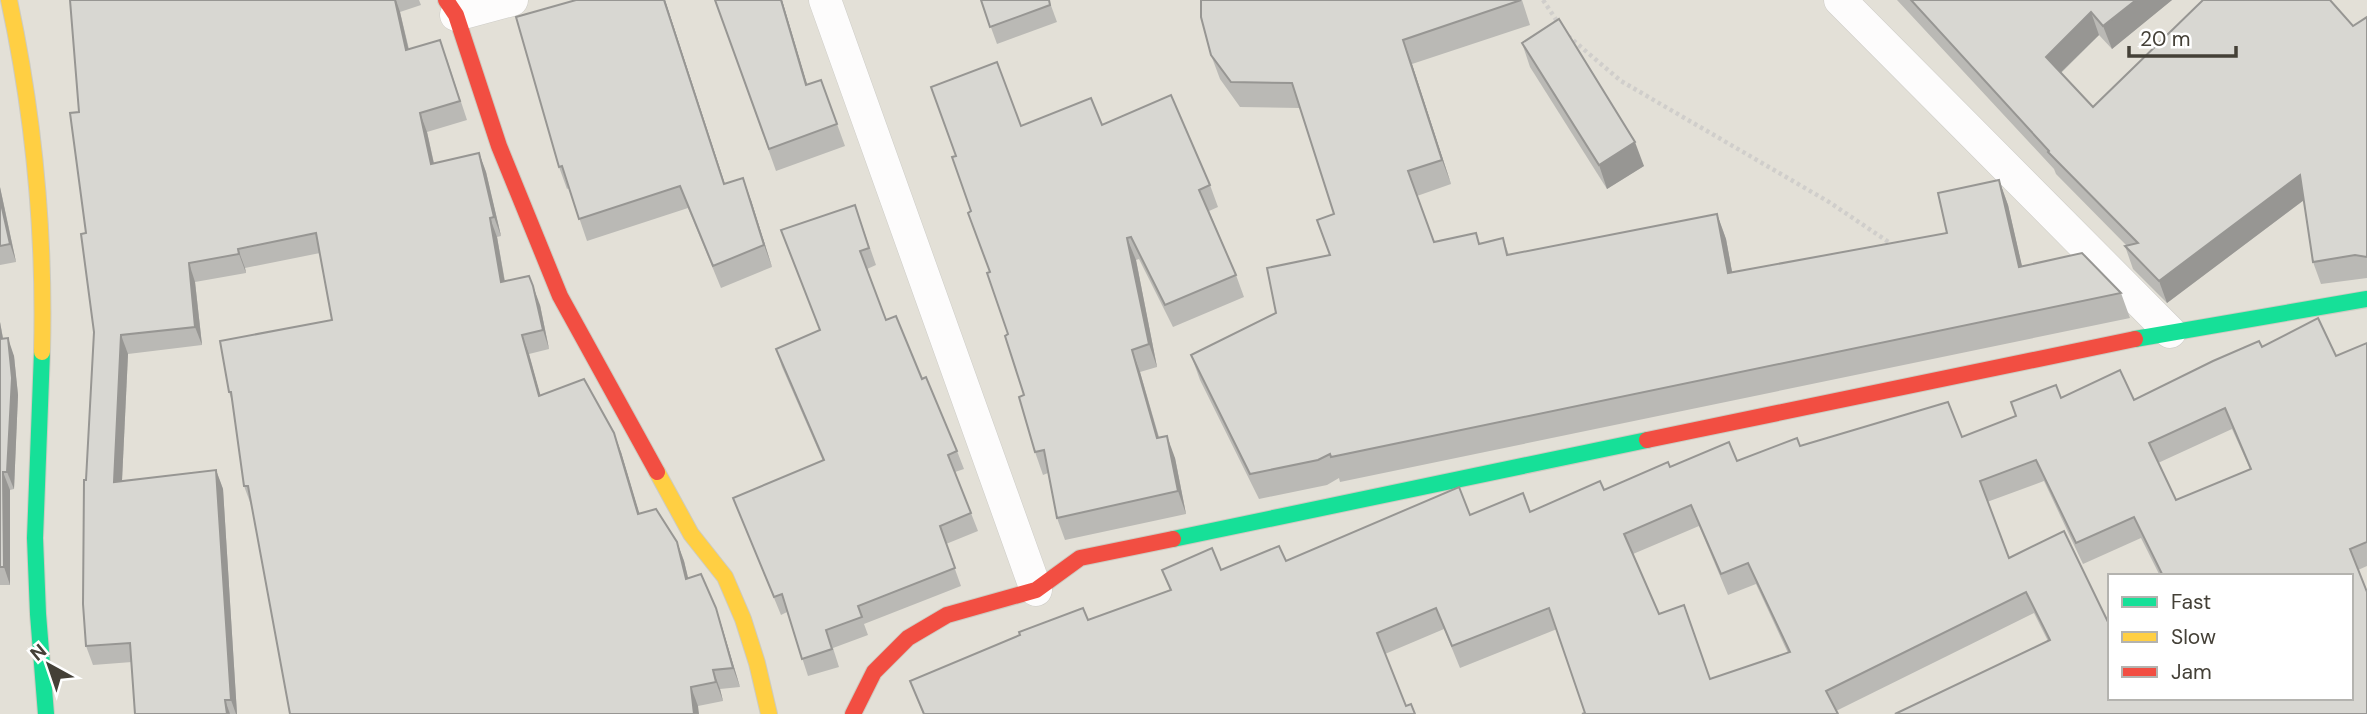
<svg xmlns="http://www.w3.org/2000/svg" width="2367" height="714" font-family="'DM Sans',sans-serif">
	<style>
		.residential { fill: #e3e0d7; fill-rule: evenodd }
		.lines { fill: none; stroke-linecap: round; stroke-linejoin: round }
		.street-casing { stroke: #cdccc7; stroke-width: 33 }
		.fast-casing { stroke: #cdcbc1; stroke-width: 18 }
		.slow-casing { stroke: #cdcbc1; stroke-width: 18 }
		.jam-casing { stroke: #cdcbc1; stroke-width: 18 }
		.path { stroke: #d0cecb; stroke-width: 4.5; stroke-dasharray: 3.5 3.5; stroke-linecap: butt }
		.street { stroke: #fdfcfc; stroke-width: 32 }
		.fast { stroke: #16e098; stroke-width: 16 }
		.slow { stroke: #ffcf43; stroke-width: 16 }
		.jam { stroke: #f24e42; stroke-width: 16 }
		.wall { fill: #bab9b5; fill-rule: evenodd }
		.shaded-wall { fill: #979693 }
		.building { fill: #d8d7d2; stroke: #979693; stroke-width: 2; fill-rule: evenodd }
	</style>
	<rect width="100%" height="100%" fill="#efeeea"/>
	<path class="residential" d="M0,0H2367V714H0ZM2110,576H2351V698H2110Z"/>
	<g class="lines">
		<g class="street-casing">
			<g id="street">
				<path d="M825,0L1036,590"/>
				<path d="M1840,0L2170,332"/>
				<path d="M456,15L512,0"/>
			</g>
		</g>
		<g class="fast-casing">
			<g id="fast">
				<path d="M2135,339L2367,299"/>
				<path d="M42,352L35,538L38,614L46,714"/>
				<path d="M1173,539L1647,440"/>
			</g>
		</g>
		<g class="slow-casing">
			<g id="slow">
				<path d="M9,0C34,116 45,233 42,352"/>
				<path d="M657,472L691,534L725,577L743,619L757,663L769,714"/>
			</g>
		</g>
		<g class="jam-casing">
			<g id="jam">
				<path d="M446,0L456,15L499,146L560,296L657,472"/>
				<path d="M1647,440L2135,339"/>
				<path d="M853,714L874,672L908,638L947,615L1036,590L1080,558L1173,539"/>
			</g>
		</g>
		<g class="path">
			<path d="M1543,0L1559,24"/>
			<path d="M1568,36L1621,81L1829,202L1896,247"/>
		</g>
		<use href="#street" class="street"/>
		<use href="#fast" class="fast"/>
		<use href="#slow" class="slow"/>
		<use href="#jam" class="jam"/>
	</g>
	<g class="wall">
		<path d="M70,0H419L421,5L400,12L409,49L447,59L467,120L427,132L434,163L479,153L486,172L501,236L497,237L505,281L540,305L549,349L529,354L540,395L621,452L639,513L677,542L684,561L688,578L716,608L722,627L740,687L720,689L723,701L698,706L251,505L244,486L232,401L229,392L332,320L320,253L245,268L246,273L195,282L202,345L128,354L122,481L216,470L223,489L237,714H135L132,662L93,665L86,646V480L94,332L79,112Z"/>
		<path d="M665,0L725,184L751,200L772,267L721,288L688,208L587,241L569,188L567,189L559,167Z"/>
		<path d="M715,0H782L807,85L821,80L845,146L776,171Z"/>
		<path d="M981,0H1049L1057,22L997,44Z"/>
		<path d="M1201,0H1522L1530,25L1412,64L1451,184L1417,196L1434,242L1480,243L1503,238L1509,255L1717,214L1726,239L1732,272L1947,233L1999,180L2008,205L2022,267L2121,293L2130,318L1340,482L1339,478L1327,485L1259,499L1200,380L1191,355L1276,313L1330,255L1334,214L1300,108L1240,107L1220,79L1211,55Z"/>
		<path d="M1897,0H2172L2112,49L2099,35L2061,73L2093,107L2353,26L2367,17V278L2321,284L2313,262L2304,200L2167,303L2133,269L2125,246H2127L2056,174L2054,169Z"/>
		<path d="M1522,43L1644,166L1607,189L1530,67Z"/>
		<path d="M1102,125L1210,185L1218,207L1209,211L1236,275L1244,297L1173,327L1139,259L1136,260L1157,367L1140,372L1159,437L1175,458L1186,514L1065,540L1057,518L1048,473L1043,475L1035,452L1024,395L1008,334L971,211L1021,126Z"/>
		<path d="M0,187L16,262L0,265Z"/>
		<path d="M855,205L876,265L867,269L886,320L922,379L957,451L964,469L955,472L978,531L946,544L961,586L864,624L868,635L833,648L839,667L808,676L787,612L781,615L733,498L823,461L782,367L776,349L820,330Z"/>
		<path d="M2318,318L2336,356L2367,343V566L2358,570L2367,592V714H1895L2048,641L2034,613L1836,711L1838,714H1582L1585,713L1557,629L1460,668L1444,629L1385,654L1406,706L1411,704L1415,714H923L910,681L1020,635L1019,632L1083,608L1088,620L1170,590L1162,570L1212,548L1221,570L1279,546L1286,561L1459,487L1470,515L1523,493L1530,512L1600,481L1604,490L1668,462L1670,467L1729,442L1737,461L1797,438L1800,446L1948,402L1962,437L2016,416L2011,402L2056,385L2061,398L2120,370L2134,400L2213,361L2259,341L2262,347ZM2232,429L2250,469L2176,500L2158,463ZM2044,481L2083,564L2141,538L2160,576H2351V698H2110V620L2108,622L2064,531L2009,558L1987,502ZM1699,526L1728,595L1756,584L1788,653L1710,679L1684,605L1659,614L1633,554Z"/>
		<path d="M0,322L3,338L14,356L18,395L14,489L10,490V585H0Z"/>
	</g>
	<g class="shaded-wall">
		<path d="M395,0H396L400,12L413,69L406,50Z"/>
		<path d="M664,0H665L732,206L724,184Z"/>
		<path d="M781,0H782L814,107L806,85Z"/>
		<path d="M2136,0H2172L2112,49L2103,26Z"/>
		<path d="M2091,12L2099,35L2054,79L2046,57Z"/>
		<path d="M1403,40L1412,64L1451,184L1442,160Z"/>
		<path d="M420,113L427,132L438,183L431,164Z"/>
		<path d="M1635,142L1644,166L1607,189L1599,165Z"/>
		<path d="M479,153L486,172L501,236L494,217Z"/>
		<path d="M2300,175L2308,197L2167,303L2159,281Z"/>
		<path d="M743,178L751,200L772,267L764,245Z"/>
		<path d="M1999,180L2008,205L2028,292L2019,267Z"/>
		<path d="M0,187L16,262L10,244L0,199Z"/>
		<path d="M1717,214L1726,239L1737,298L1728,273Z"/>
		<path d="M490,218L497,237L508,301L501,282Z"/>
		<path d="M1127,238L1136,260L1157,367L1149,344Z"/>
		<path d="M238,249L245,268L246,273L239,254Z"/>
		<path d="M189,263L195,282L202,345L195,327Z"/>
		<path d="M533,286L540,305L549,349L543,330Z"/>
		<path d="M0,322L6,356L0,339Z"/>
		<path d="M121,335L128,354L121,501L114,482Z"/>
		<path d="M522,335L529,354L546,415L539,396Z"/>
		<path d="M8,338L14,356L18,395L14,489L7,472Z"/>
		<path d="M1132,350L1140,372L1165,460L1157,438Z"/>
		<path d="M614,433L621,452L645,532L638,514Z"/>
		<path d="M1167,436L1175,458L1186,514L1178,491Z"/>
		<path d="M216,470L223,489L237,714H236L231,700Z"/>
		<path d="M3,472L10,490V585L4,567Z"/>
		<path d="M677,542L684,561L693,598L686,579Z"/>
		<path d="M716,608L722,627L740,687L733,668Z"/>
		<path d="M713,670L720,689L723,701L716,682Z"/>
		<path d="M691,687L698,706L699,714H694Z"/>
		<path d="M225,700L230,714H227Z"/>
	</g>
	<g class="building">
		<path d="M70,0H395L406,50L440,40L460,101L420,113L431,164L479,153L494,217L490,218L501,282L529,276L533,286L543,330L522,335L539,396L584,379L614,433L638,514L656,509L677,542L686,579L701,574L716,608L733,668L713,670L716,682L691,687L694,714H290L248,486H244L231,392H229L220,341L332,320L316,233L238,249L239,254L189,263L195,327L121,335L114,482L216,470L231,700H225L227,714H135L130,643L86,646L83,604L84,480H86L94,332L81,234L86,233L70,113L79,112Z"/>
		<path d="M576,0H664L724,184L743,178L764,245L713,266L680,186L579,219L562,166L559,167L516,17Z"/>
		<path d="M715,0H781L806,85L821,80L837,124L769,149Z"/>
		<path d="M981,0H1049L1050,5L990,27Z"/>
		<path d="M1201,0H1521L1403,40L1442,160L1408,171L1434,242L1476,233L1479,244L1503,238L1507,255L1717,214L1728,273L1947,233L1938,193L1999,180L2019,267L2082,253L2121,293L1331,457L1330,454L1318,460L1250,474L1191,355L1276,313L1267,268L1330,255L1317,220L1334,214L1292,83L1231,82L1211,55L1201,17Z"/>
		<path d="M1911,0H2136L2103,26L2091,12L2046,57L2093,107L2203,0H2330L2353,26L2367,17V257L2355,255L2313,262L2300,175L2159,281L2125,246L2138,243L2048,152L2049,151Z"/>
		<path d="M1559,19L1635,142L1599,165L1522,43Z"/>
		<path d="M997,62L1021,126L1091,98L1102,125L1171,95L1210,185L1199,190L1236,275L1165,305L1131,237L1127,238L1149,344L1132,350L1157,438L1167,436L1178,491L1057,518L1044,450L1035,452L1019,397L1024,395L1005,336L1008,334L987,273L990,272L968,213L971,211L952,157L956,156L931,87Z"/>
		<path d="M0,199L10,244L0,246Z"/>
		<path d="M855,205L869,248L860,251L886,320L896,316L922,379L926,377L957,451L948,455L971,513L940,526L955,568L858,606L862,617L826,630L832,649L802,659L782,594L774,597L733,498L824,460L776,349L820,330L781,230Z"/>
		<path d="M2318,318L2336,356L2367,343V542L2350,549L2367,592V714H1895L2050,640L2026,592L1826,691L1838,714H1582L1585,713L1549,608L1452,646L1436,608L1377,633L1406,706L1411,704L1415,714H924L910,681L1020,635L1019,632L1083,608L1088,620L1171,590L1162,570L1212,548L1221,570L1279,546L1286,561L1459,487L1470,515L1523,493L1530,512L1600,481L1604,490L1668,462L1670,467L1729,442L1737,461L1797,438L1800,446L1948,402L1962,437L2016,416L2011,402L2056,385L2061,398L2120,370L2134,400L2213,361L2259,341L2262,347ZM2225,408L2251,469L2176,500L2149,443ZM2036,460L2076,543L2134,517L2163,576H2351V698H2110V620L2108,622L2064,531L2009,558L1980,481ZM1691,505L1721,574L1748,563L1790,652L1710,679L1684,605L1659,614L1624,534Z"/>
		<path d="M8,338L12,378L7,472H3L4,567H0V339Z"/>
	</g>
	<rect x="2108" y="574" width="245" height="126" fill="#ffffff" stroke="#b4b3af" stroke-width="2"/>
	<rect x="2122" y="597" width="35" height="10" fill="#16e098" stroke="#b4b3af" stroke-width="2"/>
	<text x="2171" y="609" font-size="21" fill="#444037">Fast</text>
	<rect x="2122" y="632" width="35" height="10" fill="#ffcf43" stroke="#b4b3af" stroke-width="2"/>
	<text x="2171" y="644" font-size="21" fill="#444037">Slow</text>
	<rect x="2122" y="667" width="35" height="10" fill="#f24e42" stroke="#b4b3af" stroke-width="2"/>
	<text x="2171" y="679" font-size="21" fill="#444037">Jam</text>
	<g transform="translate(49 665) rotate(320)" stroke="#ffffff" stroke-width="5" paint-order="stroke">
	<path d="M0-5L12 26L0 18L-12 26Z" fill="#444037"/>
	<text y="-10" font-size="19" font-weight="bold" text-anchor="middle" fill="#444037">N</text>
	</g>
	<path d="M2129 46v10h107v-10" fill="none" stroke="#444037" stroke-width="3.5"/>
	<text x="2140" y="46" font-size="21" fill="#444037" stroke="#ffffff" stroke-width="5" paint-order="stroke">20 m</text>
</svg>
